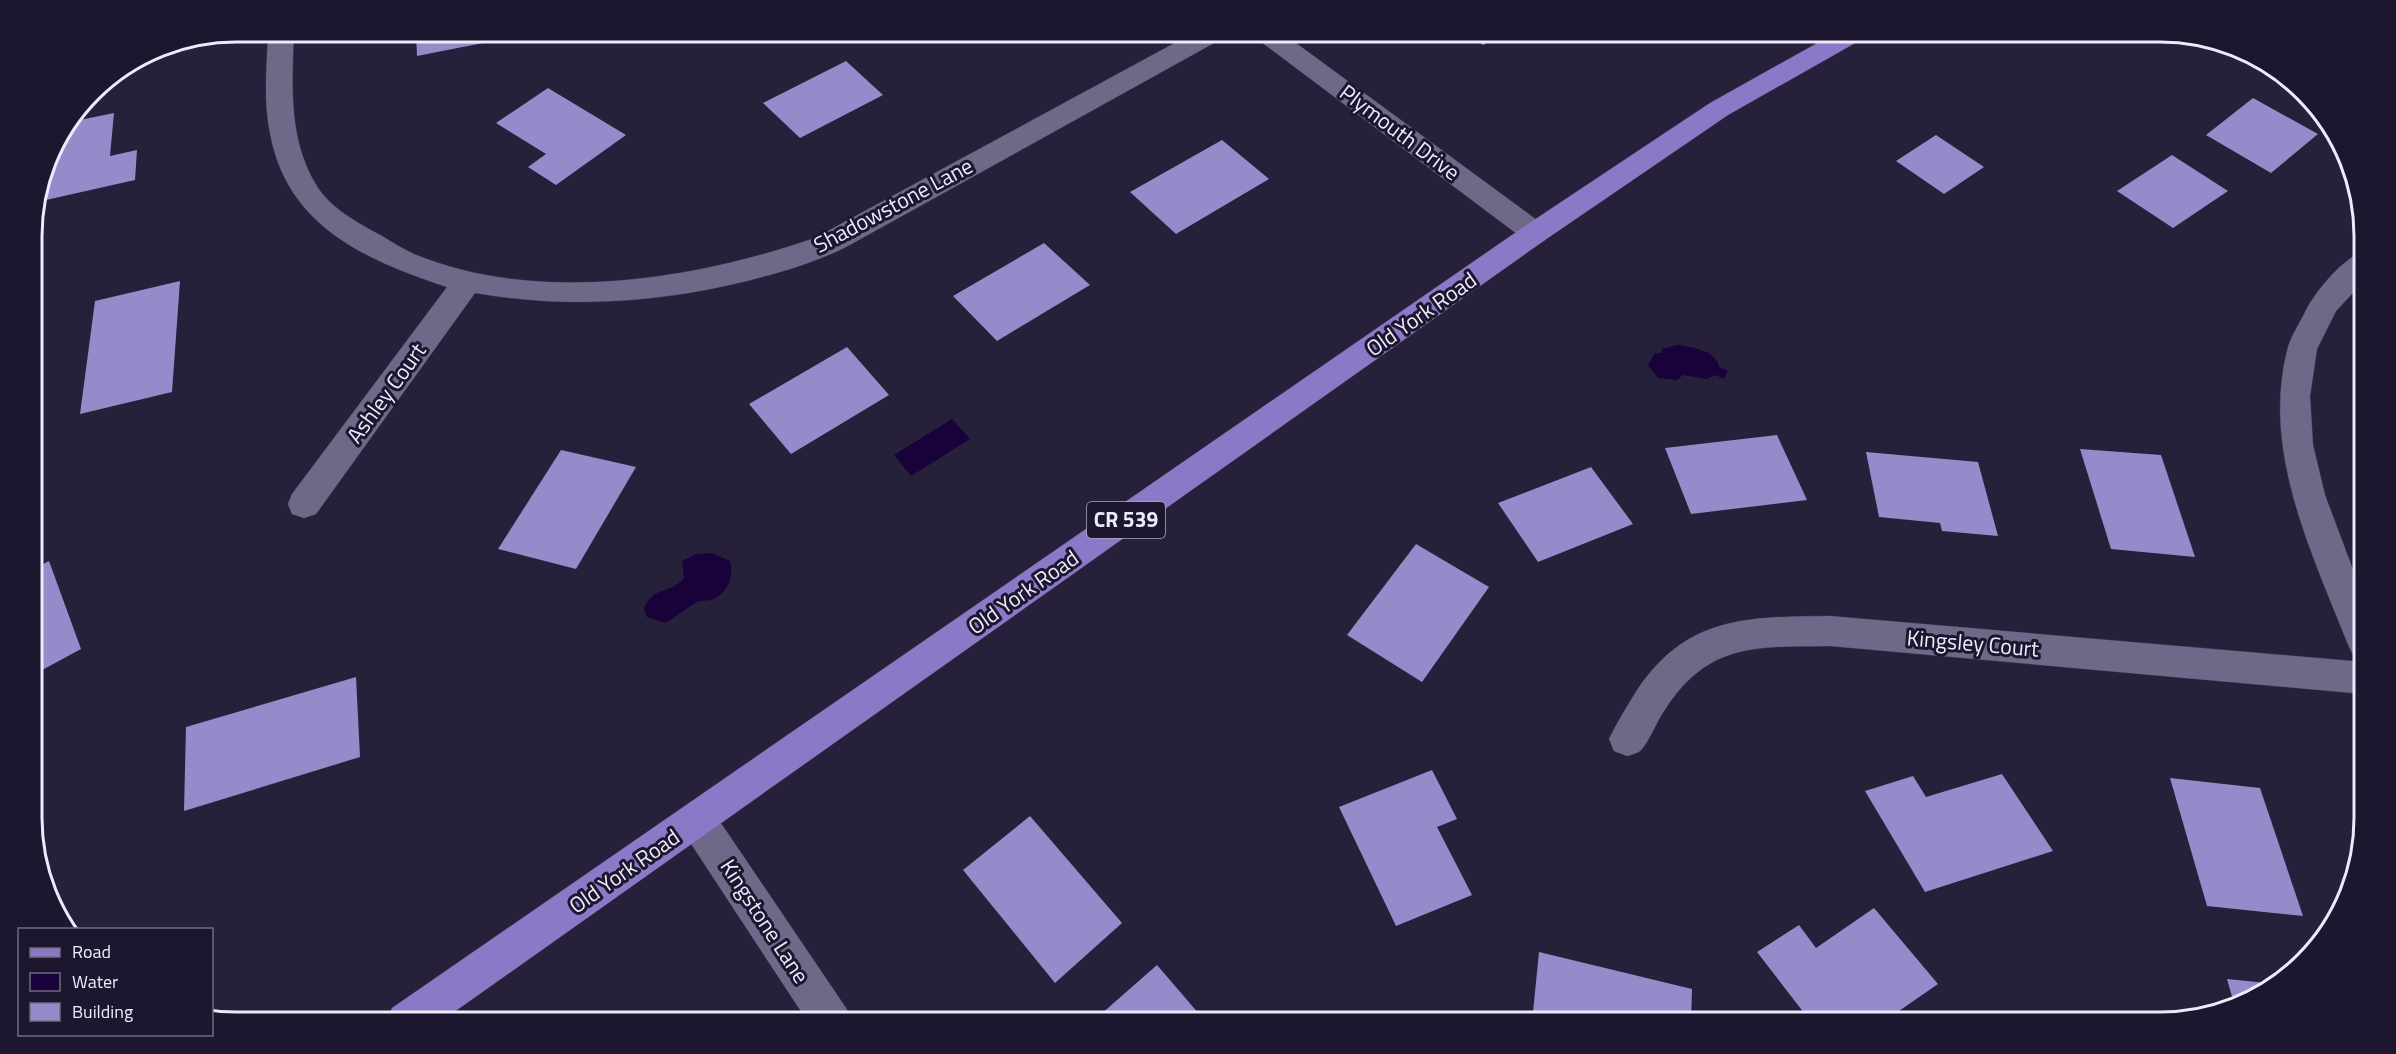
<svg xmlns="http://www.w3.org/2000/svg" width="2396" height="1054" font-family="'Titillium Web',sans-serif">
	<style>
		.water { fill: #180239 }
		.building { fill: #978acb }
		.lines { fill: none; stroke-linecap: round; stroke-linejoin: round }
		.street-casing { stroke: #403a50; stroke-width: 1 }
		.primary-casing { stroke: #403a50; stroke-width: 1 }
		.street { fill: #6f6989; fill-rule: evenodd }
		.primary { fill: #8b78c7; fill-rule: evenodd }
		.labels { text-anchor: middle; stroke-width: 6; stroke-linejoin: round; paint-order: stroke }
		.shield { fill: #1c162f; stroke: #aeaabe; stroke-width: 1.5 }
		.shield-label { font-size: 21px; font-weight: bold; fill: #edeafc }
		.street-label { font-size: 22px; fill: #edeafc; stroke: #1c162f }
		.rim { fill: none; stroke: #edeafc; stroke-width: 3 }
	</style>
	<rect width="100%" height="100%" fill="#26203a"/>
	<g class="water">
		<path d="M1677,345C1690,347 1717,350 1719,367L1728,371L1724,379L1715,375L1707,379L1683,375L1677,380L1658,378L1648,365L1655,353H1662V349Z"/>
		<path d="M952,419L970,439L911,476L894,455Z"/>
		<path d="M712,553L730,561C734,576 728,594 711,600C707,601 702,600 697,602C686,608 676,617 665,623L647,617L644,609C653,585 670,595 684,578L682,561L696,554Z"/>
	</g>
	<g class="building">
		<path d="M416,32H487L488,42L417,56Z"/>
		<path d="M968,32H1002L981,42Z"/>
		<path d="M1464,32H1507L1483,45Z"/>
		<path d="M846,61L883,95L800,138L763,103Z"/>
		<path d="M548,88L626,135L556,185L528,167L546,154L496,123Z"/>
		<path d="M2253,98L2318,134L2271,173L2206,135Z"/>
		<path d="M114,113L110,156L137,150L135,180L37,202L53,145L70,122Z"/>
		<path d="M1936,135L1984,167L1944,194L1896,161Z"/>
		<path d="M1222,140L1269,179L1176,234L1130,192Z"/>
		<path d="M2172,155L2228,191L2173,228L2117,191Z"/>
		<path d="M1044,243L1090,285L997,341L953,296Z"/>
		<path d="M180,281L172,392L80,414L95,301Z"/>
		<path d="M847,347L889,395L791,454L749,404Z"/>
		<path d="M1777,435L1807,500L1691,514L1665,448Z"/>
		<path d="M2080,449L2161,455L2195,557L2111,549Z"/>
		<path d="M561,450L636,467L576,569L498,549Z"/>
		<path d="M1866,452L1978,462L1998,536L1942,531L1940,523L1879,517Z"/>
		<path d="M1591,467L1633,524L1538,562L1498,503Z"/>
		<path d="M1416,544L1489,587L1422,682L1347,635Z"/>
		<path d="M49,561L81,649L33,675V569Z"/>
		<path d="M356,677L360,757L184,811L186,727Z"/>
		<path d="M1432,770L1457,819L1437,827L1472,895L1396,926L1339,807Z"/>
		<path d="M2002,774L2053,851L1925,892L1865,791L1913,776L1926,797Z"/>
		<path d="M2170,778L2260,788L2303,916L2207,906Z"/>
		<path d="M1030,816L1122,923L1055,983L963,870Z"/>
		<path d="M1874,908L1938,984L1883,1022H1811L1757,952L1799,925L1816,948Z"/>
		<path d="M1539,952L1692,989L1691,1022H1532Z"/>
		<path d="M1157,965L1206,1022H1092Z"/>
		<path d="M2227,979L2277,984L2235,1007Z"/>
	</g>
	<g class="lines">
		<g class="street-casing">
			<g id="street">
				<path d="M268,32H294C292,83 288,137 315,183C329,208 358,223 382,236C392,242 403,249 414,254C537,305 693,280 815,238L1195,32H1227L1223,38L846,247C816,262 782,272 751,280C659,303 568,309 475,293L316,514L304,518L292,514L288,504L292,494L447,287C366,260 287,227 270,133C263,100 267,65 268,32Z"/>
				<path d="M1253,32H1281L1545,226L1549,233L1545,240L1535,243L1525,240L1256,38Z"/>
				<path d="M2363,252V282L2336,311L2317,349L2310,396L2313,445L2325,495L2364,599V658L2352,653L2347,642C2311,551 2262,451 2287,351C2290,337 2300,323 2306,310C2316,291 2343,258 2363,252Z"/>
				<path d="M1830,616L2364,662V694L1830,646C1756,647 1708,642 1664,711C1657,721 1648,744 1640,751C1637,753 1631,755 1627,756L1614,751L1609,739C1616,724 1625,710 1634,695C1684,616 1745,617 1830,616Z"/>
				<path d="M697,802L710,807L846,1008L852,1022H808L684,833L678,820L684,807Z"/>
			</g>
		</g>
		<g class="primary-casing">
			<path id="primary" d="M1837,32H1868L1864,38L1728,115L1545,240L440,1022H386L392,1008L1525,226L1710,103Z"/>
		</g>
		<use href="#street" class="street"/>
		<use href="#primary" class="primary"/>
	</g>
	<g class="labels">
		<rect class="shield" x="1087" y="502" width="78" height="36" rx="4.5"/>
		<g class="shield-label">
			<text x="1126" y="527">CR 539</text>
		</g>
		<g class="street-label">
			<text transform="translate(1400 132) rotate(37)" y="8">Plymouth Drive</text>
			<text transform="translate(893 205) rotate(-28)" y="8">Shadowstone Lane</text>
			<text transform="translate(1421 314) rotate(-35)" y="8">Old York Road</text>
			<text transform="translate(386 393) rotate(-54)" y="8">Ashley Court</text>
			<text transform="translate(1023 592) rotate(-35)" y="8">Old York Road</text>
			<text transform="translate(1973 643) rotate(5)" y="8">Kingsley Court</text>
			<text transform="translate(624 871) rotate(-35)" y="8">Old York Road</text>
			<text transform="translate(765 921) rotate(57)" y="8">Kingstone Lane</text>
		</g>
	</g>
	<path d="M0 0H2396V1054H0ZM236 42H2160A194 194 0 0 1 2354 236V818A194 194 0 0 1 2160 1012H236A194 194 0 0 1 42 818V236A194 194 0 0 1 236 42Z" fill="#1c162f" fill-rule="evenodd"/>
	<path class="rim" d="M236 42H2160A194 194 0 0 1 2354 236V818A194 194 0 0 1 2160 1012H236A194 194 0 0 1 42 818V236A194 194 0 0 1 236 42Z"/>
	<rect x="18" y="928" width="195" height="108" fill="#1c162f" stroke="#706b81" stroke-width="1.5"/>
	<rect x="30" y="948" width="30" height="9" fill="#8b78c7" stroke="#706b81" stroke-width="1.5"/>
	<text x="72" y="958" font-size="18" fill="#edeafc">Road</text>
	<rect x="30" y="973" width="30" height="18" fill="#180239" stroke="#706b81" stroke-width="1.5"/>
	<text x="72" y="988" font-size="18" fill="#edeafc">Water</text>
	<rect x="30" y="1003" width="30" height="18" fill="#978acb" stroke="#706b81" stroke-width="1.5"/>
	<text x="72" y="1018" font-size="18" fill="#edeafc">Building</text>
</svg>
